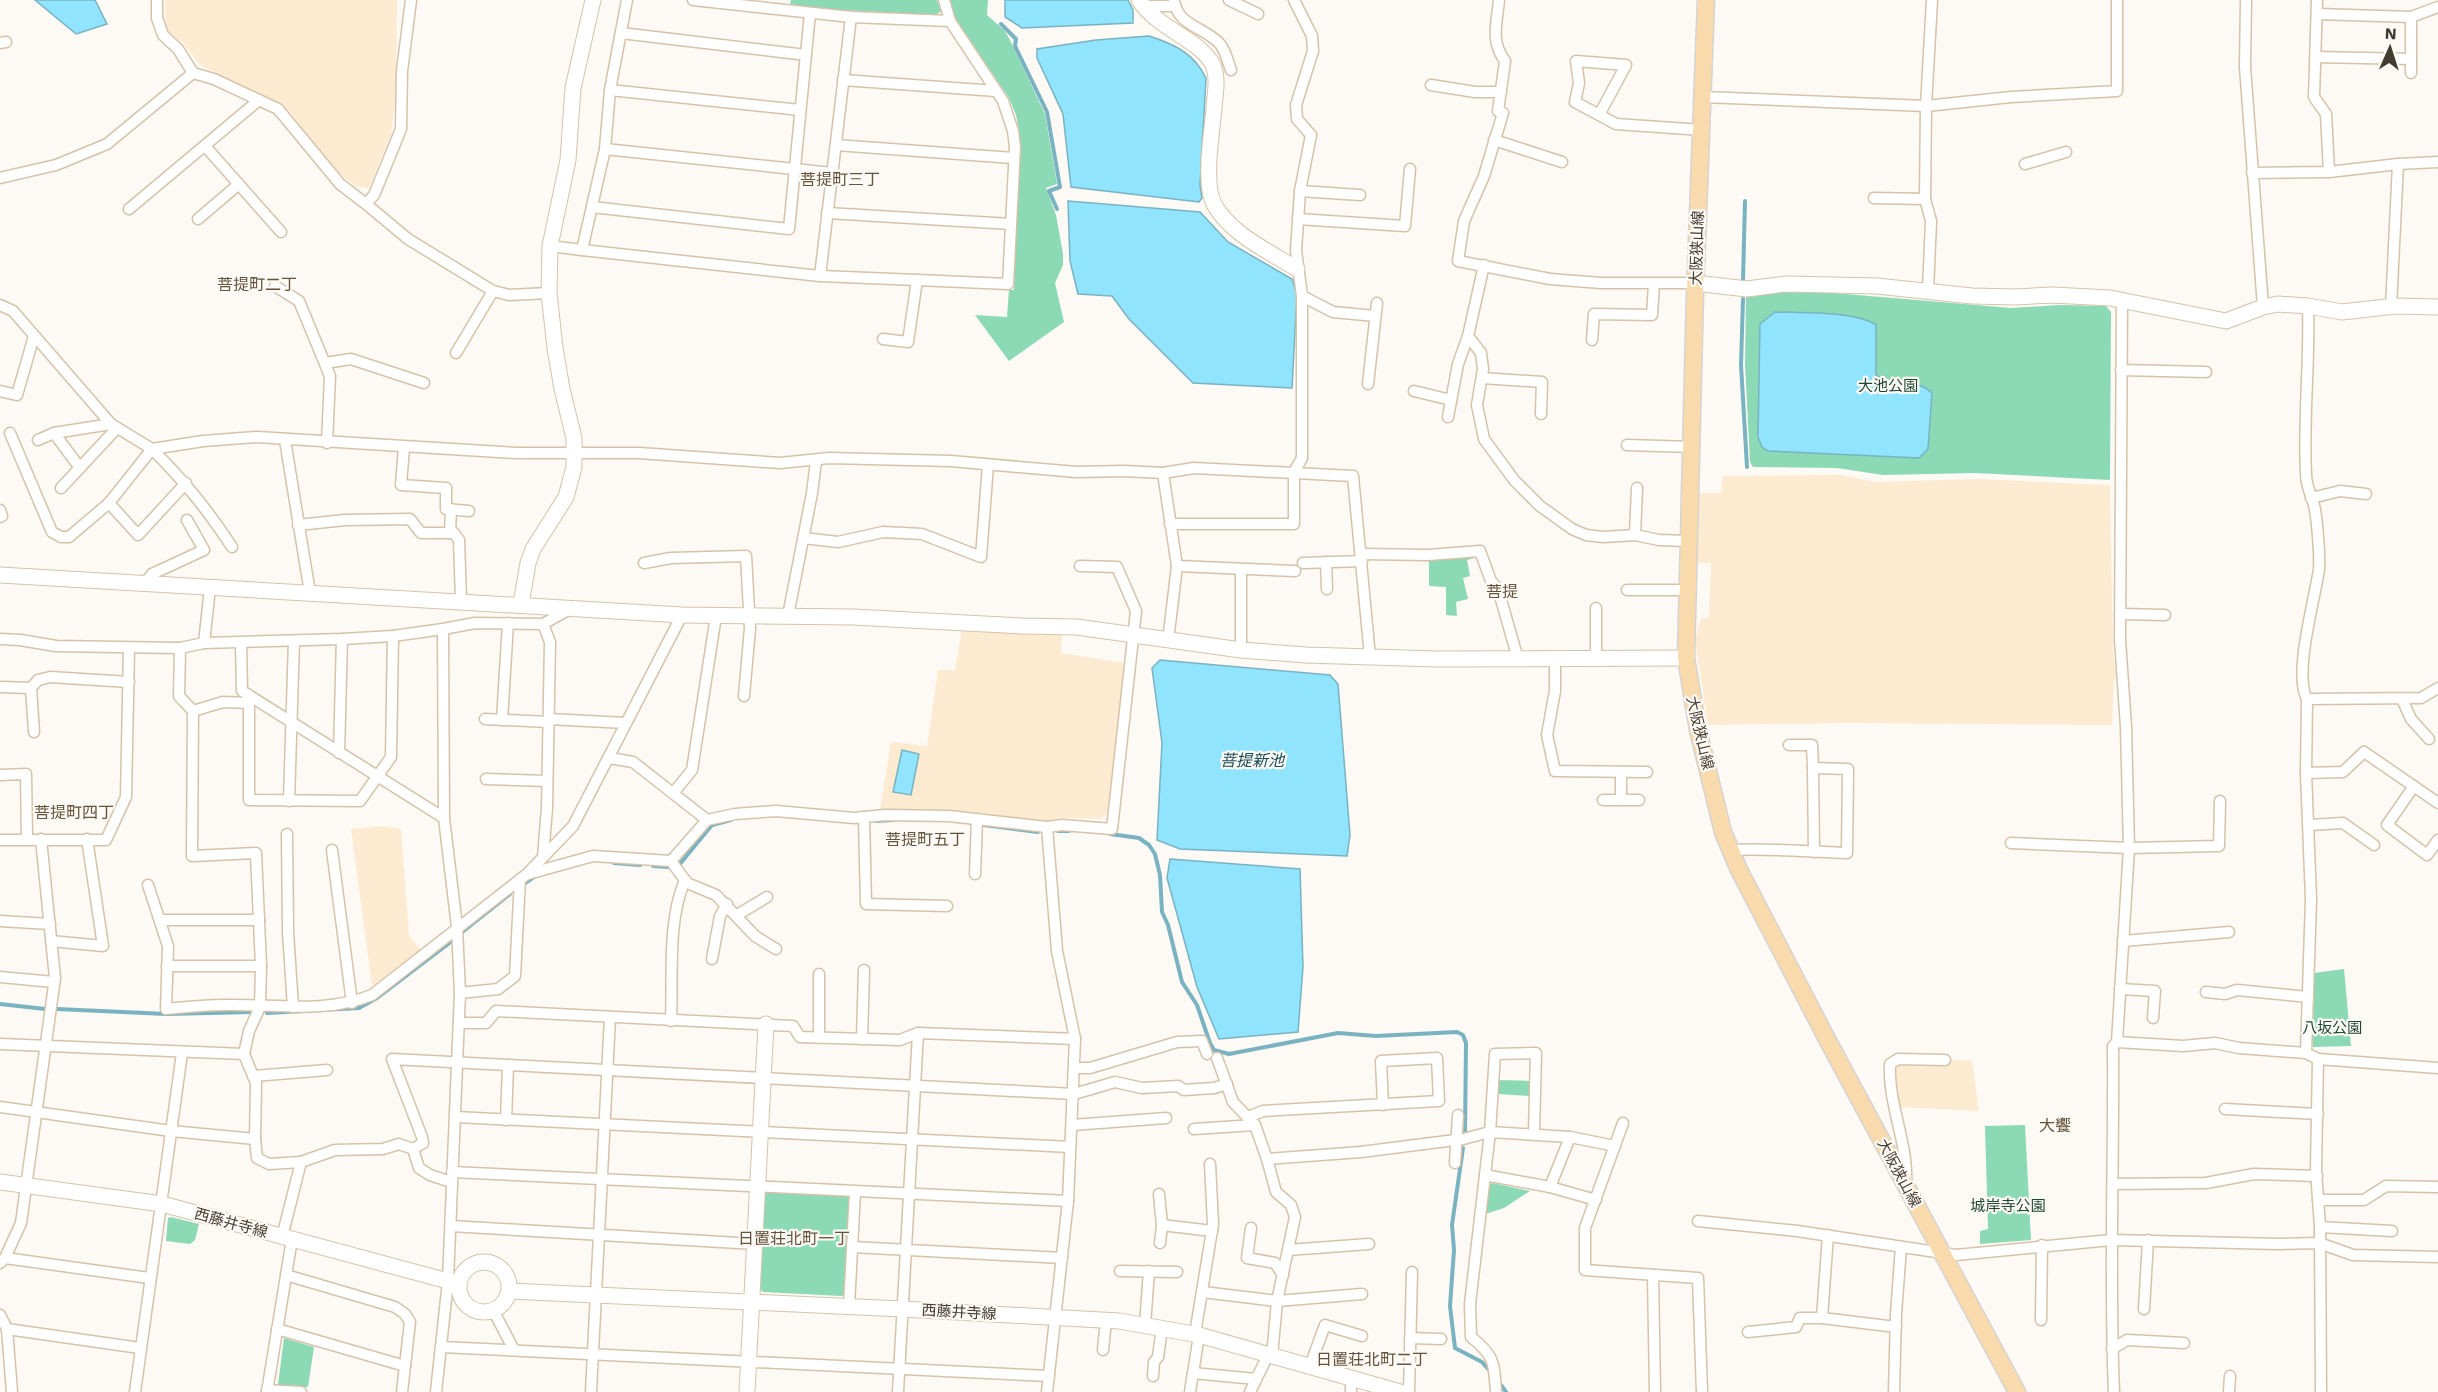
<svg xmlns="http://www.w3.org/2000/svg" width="2438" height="1392" font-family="'Work Sans','Noto Sans JP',sans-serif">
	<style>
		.built { fill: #fdebd1 }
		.green { fill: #8bd9b5 }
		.water { fill: #90e4fd; stroke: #79b2c0; stroke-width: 1.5 }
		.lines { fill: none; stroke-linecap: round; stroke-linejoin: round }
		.stream { stroke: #79b2c0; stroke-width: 4 }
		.street-casing { stroke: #d5c3a9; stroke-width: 13 }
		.secondary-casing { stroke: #d5c3a9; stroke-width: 17 }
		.primary-casing { stroke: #d6d4d2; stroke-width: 19 }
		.street { stroke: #fff; stroke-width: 10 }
		.secondary { stroke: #fff; stroke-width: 15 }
		.primary { stroke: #f8daac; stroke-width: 16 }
		.labels { text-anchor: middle; stroke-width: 4.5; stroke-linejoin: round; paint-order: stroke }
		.street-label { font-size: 15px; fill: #433c31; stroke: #fdf9f4 }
		.park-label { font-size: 15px; fill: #1e4736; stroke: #fdf9f4 }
		.neighbourhood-label { font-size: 16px; fill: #64543e; stroke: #fdf9f4 }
		.water-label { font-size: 16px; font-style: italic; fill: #194b57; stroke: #fdf9f4 }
	</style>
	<rect width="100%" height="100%" fill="#fdf9f4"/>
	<g class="built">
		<path d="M165,0H397L396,97L391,134L369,188L356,186L329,165L291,113L282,104L200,65L184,44L166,29Z"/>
		<path d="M1840,475L1876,482L1978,479L2110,485L2113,651L2116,679H2114L2112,725L1850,723L1708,725L1695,640L1701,618H1709L1711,563H1698L1699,493H1721L1723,476Z"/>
		<path d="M962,628L1062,634L1061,653L1124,663L1109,812L1101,819L1061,818L1044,821L930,809L880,810L891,742L927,746L938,670H955Z"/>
		<path d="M385,826L401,829L409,936L421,950L372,986L351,829Z"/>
		<path d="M1972,1060L1979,1111L1899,1107L1894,1084L1895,1067L1899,1062Z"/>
	</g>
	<g class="green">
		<path d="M791,0H937L941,11L936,15L824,9L790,4Z"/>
		<path d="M950,0H988L987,15L1004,30L1009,38L1045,114L1057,184L1046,188L1056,215L1063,254V265L1055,283L1064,322L1009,361L975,315L1007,317L1009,290H1014L1019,130L1016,115L1009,98L956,20Z"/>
		<path d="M1778,292L1834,293L2011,308L2059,305L2106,306L2111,312L2110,480L1975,473L1883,475L1837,468L1753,467L1750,462L1745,364L1746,297Z"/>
		<path d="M1472,557L1474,558L1467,560L1470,576L1463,578L1468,599L1456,602L1457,616L1446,615V587L1429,586V560L1430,558Z"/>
		<path d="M2344,969L2351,1046L2313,1047L2314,973Z"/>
		<path d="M1499,1080L1530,1081V1096L1498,1094Z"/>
		<path d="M2025,1125L2031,1240L1980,1244V1231L1988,1229L1985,1126Z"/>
		<path d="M1492,1183L1530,1191L1504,1208L1485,1214L1489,1186Z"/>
		<path d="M768,1192L848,1196L851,1199L846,1291L842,1296L763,1292L758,1287L763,1196Z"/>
		<path d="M171,1217L199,1224L195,1240L190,1244L166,1241L168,1218Z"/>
		<path d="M284,1338L314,1347L308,1387L278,1385Z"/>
	</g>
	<g class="water">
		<path d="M35,0H95L107,24L76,34Z"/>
		<path d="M1005,0H1128L1133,10V23L1022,28L1005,17Z"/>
		<path d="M1149,36C1174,44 1194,53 1206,78L1200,186L1202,198L1199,202L1071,187L1063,114L1037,58V49L1096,40Z"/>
		<path d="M1068,201L1200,212L1228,242L1292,279L1297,294L1292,388L1193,383L1129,319L1112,296L1078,294L1070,261Z"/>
		<path d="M1775,312C1801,313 1856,311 1876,325V375C1896,389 1916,377 1932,393L1928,449L1919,458L1768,451L1762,447L1758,437L1760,324Z"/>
		<path d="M1160,660L1330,675L1338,684L1350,835L1347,856L1180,849L1157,840L1162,743L1152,668Z"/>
		<path d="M902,750L919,754L911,795L893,792Z"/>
		<path d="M1170,859L1300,869L1303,967L1298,1032L1219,1039L1197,987L1167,878Z"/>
	</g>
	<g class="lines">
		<g class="stream">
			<path d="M1001,24L1016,39L1015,46L1047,112L1060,187L1049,191L1057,209"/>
			<path d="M1743,281L1745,201"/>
			<path d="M1743,299L1741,365L1747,467"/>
			<path d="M876,821L893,820"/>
			<path d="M984,825L1038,832"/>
			<path d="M1058,831H1069"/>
			<path d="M1110,834L1139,838L1149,845L1155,854L1160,875L1162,912L1168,925L1182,982L1197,1005L1210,1043L1214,1050L1229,1054L1338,1033L1376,1036L1457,1032L1463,1035L1466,1043L1465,1133"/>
			<path d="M614,863L640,865"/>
			<path d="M679,865L712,825L731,820"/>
			<path d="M653,866L668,867"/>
			<path d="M525,883L534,877"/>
			<path d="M461,933L510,894"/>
			<path d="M0,1004L45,1009"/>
			<path d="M57,1009L166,1014L252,1012"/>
			<path d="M267,1013L359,1008L377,998L452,941"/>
			<path d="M1463,1148L1452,1225L1454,1250L1450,1306L1455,1348L1482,1362L1489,1370"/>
			<path d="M1501,1385L1506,1392"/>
		</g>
		<g class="street-casing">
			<g id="street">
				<path d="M157,0V18L163,35L178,49L193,73L214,79L278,109L340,184L366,204L374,195L401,129L402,71L411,0"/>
				<path d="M627,0L610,90L605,149L582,250L820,276L917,280"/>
				<path d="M693,0L851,17L950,21L1003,101L1013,131L1015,147L1008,284L917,280L908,342L883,339"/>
				<path d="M944,0L950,21"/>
				<path d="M1174,0C1177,26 1205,27 1220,44C1226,52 1228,62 1231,70"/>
				<path d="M1229,0L1258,14"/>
				<path d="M1499,0C1497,23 1490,41 1505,61L1498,111L1503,113L1484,176L1464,221L1458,261L1550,279L1601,283H1695"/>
				<path d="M2246,0L2245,67L2263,307"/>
				<path d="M2317,0L2314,97L2326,114L2329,172"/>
				<path d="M1143,6H1175"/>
				<path d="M2317,14L2411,17L2438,7"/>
				<path d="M621,33L806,55"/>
				<path d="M0,43L6,42"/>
				<path d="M2316,57L2411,59"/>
				<path d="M2411,73V17"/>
				<path d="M843,80L996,91"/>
				<path d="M1431,85L1475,92H1501"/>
				<path d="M610,90L800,110"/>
				<path d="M1703,97L1926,106L2011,97L2117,91V0"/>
				<path d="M1599,115L1626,65L1576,61L1579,83L1575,102L1616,124L1702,130"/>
				<path d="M1494,140L1562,162"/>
				<path d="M836,145L1013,158"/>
				<path d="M205,146L281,232"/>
				<path d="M605,149L832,173"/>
				<path d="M2025,164L2066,152"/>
				<path d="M2252,173L2329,172L2398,164L2438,162"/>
				<path d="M0,178L56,165L107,144L193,73"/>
				<path d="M1300,191L1360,195"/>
				<path d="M1874,198L1925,199"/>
				<path d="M366,204L408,239L493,291L509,295L549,293"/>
				<path d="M592,207L789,229L810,13"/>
				<path d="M129,209L259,100"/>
				<path d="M827,213L1011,224"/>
				<path d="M198,219L239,184"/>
				<path d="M1298,219L1405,226L1410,169"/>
				<path d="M550,246L582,250"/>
				<path d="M1484,265L1468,336L1481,353L1483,369L1477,405L1484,439L1514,480L1540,506L1572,529L1586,535L1603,537L1635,535L1659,540L1688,541"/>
				<path d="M820,276L851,17"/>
				<path d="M275,286L299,301L330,376L327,443"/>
				<path d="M1928,291L1931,221L1925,199L1926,106L1932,0"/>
				<path d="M1302,296L1333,312L1375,316"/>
				<path d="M0,305L13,311L111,424L152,449L203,441L257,437L516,453H639L780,463L829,458L951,461L1076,472L1124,471L1163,473L1194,468L1353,476L1370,657"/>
				<path d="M2391,307L2398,164"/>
				<path d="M1592,340L1594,314L1652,315L1654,284"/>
				<path d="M456,353L493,291"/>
				<path d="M325,363L351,359L424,383"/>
				<path d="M2121,370L2206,372"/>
				<path d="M1482,378L1542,382L1541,414"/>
				<path d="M1368,384L1377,303"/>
				<path d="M0,391L17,395L34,336"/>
				<path d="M1414,391L1451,400"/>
				<path d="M1448,417L1458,364L1468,336"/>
				<path d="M10,433L52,532L61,537H69L109,503L152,449C185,482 207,509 232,547"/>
				<path d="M54,433L80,468"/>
				<path d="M38,440L54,433L111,424"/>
				<path d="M285,440L310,593"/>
				<path d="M1627,445L1691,447"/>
				<path d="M404,447L401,485L446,488V509L469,511"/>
				<path d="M1163,473L1177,566L1168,641"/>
				<path d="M61,488L117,428"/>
				<path d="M2311,498L2340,491L2366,494"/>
				<path d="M109,503L138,535L186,483"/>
				<path d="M0,510L2,516L0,517"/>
				<path d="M1170,524H1294V472L1302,458V296L1296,250L1300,191L1311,135L1297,119L1296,105L1313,51L1312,36L1294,0"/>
				<path d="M298,525L345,520L410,519L421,533H454L459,540L461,600"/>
				<path d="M450,533L451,509"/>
				<path d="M1635,535L1637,488"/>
				<path d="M803,538L838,542L883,532L922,534L981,557L988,465"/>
				<path d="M1361,554L1428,555L1480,551L1491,581L1498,589L1518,659"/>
				<path d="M1326,562L1327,589"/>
				<path d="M644,563L671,558L746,556L750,628L744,696"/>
				<path d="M1303,563L1362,561"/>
				<path d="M1177,566L1295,571"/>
				<path d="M1241,569V650"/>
				<path d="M145,583L152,574L204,550L187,520"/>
				<path d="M1627,590H1687"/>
				<path d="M2120,614L2165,615"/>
				<path d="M788,616L812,493L816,461"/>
				<path d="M543,624L550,642L547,808L543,857"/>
				<path d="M0,639L20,640L56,646L180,648L204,643L342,639L393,636L443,629L475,623L543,624L570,609"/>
				<path d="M204,643L210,588"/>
				<path d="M241,643L242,691L444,818"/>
				<path d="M180,648L179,696L193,711L192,856L256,853L261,966L260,1007L249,1031L244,1054L256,1083L255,1139L257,1158L269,1164L301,1162"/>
				<path d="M1596,658V608"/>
				<path d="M1555,659V691L1547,735L1555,771L1647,772"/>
				<path d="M0,687L31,688L38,680L50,677L129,682"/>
				<path d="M31,688L34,732"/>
				<path d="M249,695V800L360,801L391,757L393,636"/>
				<path d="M2307,699L2421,698L2438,688"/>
				<path d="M2402,699L2411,719L2429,739"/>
				<path d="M193,711L223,702L249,703"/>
				<path d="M485,719L548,722"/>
				<path d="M549,719L626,723"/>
				<path d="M502,720L508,623"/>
				<path d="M1789,745H1812L1813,768"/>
				<path d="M339,753L342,639"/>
				<path d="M609,758L633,762L707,820"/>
				<path d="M1621,772V800"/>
				<path d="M2306,773L2343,772L2364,752L2438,803"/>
				<path d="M0,775L26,774L27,839"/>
				<path d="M486,779L547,781"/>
				<path d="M2414,786L2387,825L2427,855L2438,840"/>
				<path d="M674,792L692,770L716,616"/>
				<path d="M1603,800H1639"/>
				<path d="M289,801L294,641"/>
				<path d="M864,817L866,904L947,906"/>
				<path d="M2309,825L2343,823L2374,845"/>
				<path d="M287,834L288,932L293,1007"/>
				<path d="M0,840H106L126,797L129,648"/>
				<path d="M2011,843L2129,848L2219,846L2220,801"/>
				<path d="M332,850L352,1003"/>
				<path d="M1731,850C1770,848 1808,852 1847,853L1848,769L1813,768L1814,852"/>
				<path d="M671,861L687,883L716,895L755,936L776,949"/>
				<path d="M528,874L593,856L671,861L707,820L735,814L776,811L854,818L885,815L949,816L1047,827"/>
				<path d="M975,874L977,819"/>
				<path d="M148,885L168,946L166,1009C186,1007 206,1005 226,1005C275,1004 325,1014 372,995L527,874L573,826L682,615"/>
				<path d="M737,915L767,897"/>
				<path d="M161,920H259"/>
				<path d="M0,921L50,924"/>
				<path d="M51,941L103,946L87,839"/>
				<path d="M2123,941L2229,932"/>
				<path d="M712,959L720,916L727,904"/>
				<path d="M167,966H261"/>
				<path d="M0,977L54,982"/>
				<path d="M2120,989L2155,991L2153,1018"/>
				<path d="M2206,992L2225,994L2237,990L2308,997"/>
				<path d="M460,993L498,989L515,976L520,879"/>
				<path d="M671,1021C673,976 667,922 685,880"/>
				<path d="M459,1023H486L496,1011L793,1026L800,1037L900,1040L918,1033L1075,1039"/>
				<path d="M819,1038V974"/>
				<path d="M862,1039L864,970"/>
				<path d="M2117,1042L2183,1046L2215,1043L2239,1048L2306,1053L2318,1059L2438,1068"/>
				<path d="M0,1044L244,1054"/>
				<path d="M2306,1053L2311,899L2306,773L2307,699C2293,674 2315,599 2319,569C2320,556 2317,517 2314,505C2311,494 2306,486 2306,474C2303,418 2310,362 2308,306"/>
				<path d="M1217,1058L1233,1102L1255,1125L1267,1159L1276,1192L1291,1205L1295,1217L1277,1301L1272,1356"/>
				<path d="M2318,1059L2316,1170L2320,1227L2321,1392"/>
				<path d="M1074,1068H1090L1177,1042L1202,1041L1207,1054"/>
				<path d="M253,1076L327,1070"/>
				<path d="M0,1107L171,1131L255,1139"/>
				<path d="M2225,1109L2318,1114"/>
				<path d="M456,1117L1070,1147"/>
				<path d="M1248,1117L1263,1111L1439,1101L1437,1058L1381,1061L1383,1105"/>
				<path d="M506,1120L508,1065L1074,1094L1115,1082L1142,1088L1178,1086L1184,1090L1214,1088L1227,1084"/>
				<path d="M1623,1123L1585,1228V1270L1698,1278L1702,1392"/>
				<path d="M1072,1125L1166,1118"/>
				<path d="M1194,1129L1255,1125"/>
				<path d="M413,1149L423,1143L422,1137L392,1059L508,1065"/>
				<path d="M1267,1159L1361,1152L1463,1139L1490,1132L1570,1137L1615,1146"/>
				<path d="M1455,1163L1458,1115"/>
				<path d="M452,1172L1068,1201"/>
				<path d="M1485,1175L1550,1187L1596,1200"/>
				<path d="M1906,1182C1908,1142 1888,1105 1890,1064L1898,1059L1945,1060"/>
				<path d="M2114,1184L2206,1183L2254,1174L2317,1176"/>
				<path d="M1550,1187L1570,1137"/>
				<path d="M1159,1194L1162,1225L1160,1243"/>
				<path d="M2318,1200H2364L2386,1186L2438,1187"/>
				<path d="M1698,1221L1797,1231L1956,1255L2111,1240L2280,1244L2319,1243L2353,1255L2438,1257"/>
				<path d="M1162,1225L1212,1231"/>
				<path d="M451,1226L755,1244"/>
				<path d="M2320,1227L2392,1231"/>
				<path d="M1251,1228L1247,1258L1275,1263L1283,1275"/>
				<path d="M282,1237L301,1162L335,1150L383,1149L399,1144L413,1149L419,1168L430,1175L451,1182"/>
				<path d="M852,1247L1062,1258"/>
				<path d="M1288,1250L1369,1244"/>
				<path d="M5,1258L149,1278"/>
				<path d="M0,1263L5,1258L21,1223L55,978L41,839"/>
				<path d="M1120,1271L1177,1272"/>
				<path d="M286,1275L395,1307L405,1314L410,1322L402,1392"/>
				<path d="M1653,1275L1655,1392"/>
				<path d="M1203,1292L1277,1301L1362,1294"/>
				<path d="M849,1306L855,1192"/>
				<path d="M2144,1309L2148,1240"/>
				<path d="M493,1310L514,1350"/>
				<path d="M0,1315L7,1329L12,1392"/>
				<path d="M1822,1318L1828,1235"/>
				<path d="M2041,1320L2042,1245"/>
				<path d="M1145,1325L1149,1271"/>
				<path d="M7,1329L140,1348"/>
				<path d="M277,1329L405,1366"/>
				<path d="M1748,1332L1796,1327L1800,1318H1822L1896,1327"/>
				<path d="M1195,1334L1213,1224L1210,1164"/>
				<path d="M1410,1338L1441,1339"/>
				<path d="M442,1347L1049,1376"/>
				<path d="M2112,1349L2127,1340L2184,1343"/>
				<path d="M1103,1350L1106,1320"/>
				<path d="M1310,1366L1325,1325L1362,1336"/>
				<path d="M1193,1373L1256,1379"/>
				<path d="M1153,1376L1154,1362L1158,1357L1162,1328"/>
				<path d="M1351,1378V1392"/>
				<path d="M267,1390L301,1392"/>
				<path d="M135,1392L182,1053"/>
				<path d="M267,1392L292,1239"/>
				<path d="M436,1392L448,1281L460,993L457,927L444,818L443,629"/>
				<path d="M591,1392L610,1017"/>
				<path d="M898,1392L918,1033"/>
				<path d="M1047,1392L1068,1201L1075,1039L1057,951L1047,827L1062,825L1112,829L1136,611L1117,567L1080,566"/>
				<path d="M1190,1392L1199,1335"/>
				<path d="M1250,1392L1268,1355"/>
				<path d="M1409,1392L1412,1272"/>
				<path d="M1496,1392C1494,1363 1495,1356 1471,1337L1470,1304L1490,1132L1495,1054L1536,1053L1534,1133"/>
				<path d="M1894,1392L1896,1314L1901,1247"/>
				<path d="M2114,1392C2109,1277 2114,1161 2113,1046L2117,1042L2129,848L2126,727L2120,640L2122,301"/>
				<path d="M2229,1392L2230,1376"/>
			</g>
		</g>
		<g class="secondary-casing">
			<g id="secondary">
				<path d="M1139,0C1158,29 1198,39 1212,63C1219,76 1215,94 1214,108C1212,133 1203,183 1214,204C1230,234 1270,252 1297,269"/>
				<path d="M1695,283L1747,289L1786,284L1877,286L1972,296L2015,297L2052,295L2110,298L2226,321L2263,307L2278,304L2308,306L2342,312L2395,306L2438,307"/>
				<path d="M0,575L682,615L853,617L1022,626L1077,627L1241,650L1306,655L1437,659L1686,658"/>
				<path d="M521,604L528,563L533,549L566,497L574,467V438L562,389L555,348L549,293L550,246L568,160L573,88L593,0"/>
				<path d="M0,1182L162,1204L459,1284"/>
				<circle cx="484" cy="1287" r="25"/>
				<path d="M509,1291L902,1309L1119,1321L1199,1335L1400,1392"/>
				<path d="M747,1392L766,1024"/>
			</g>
		</g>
		<g class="primary-casing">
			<path id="primary" d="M1706,0L1695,294L1686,658L1698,730L1723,832L1739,870L1828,1041L2017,1392"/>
		</g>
		<use href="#street" class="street"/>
		<use href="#secondary" class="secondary"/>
		<use href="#primary" class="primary"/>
	</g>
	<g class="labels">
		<g class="street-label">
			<text transform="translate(1697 248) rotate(-88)" y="5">大阪狭山線</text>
			<text transform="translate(1700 733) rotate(77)" y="5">大阪狭山線</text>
			<text transform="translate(1899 1173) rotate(62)" y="5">大阪狭山線</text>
			<text transform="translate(231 1223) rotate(15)" y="5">西藤井寺線</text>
			<text transform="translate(959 1312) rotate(3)" y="5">西藤井寺線</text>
		</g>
		<g class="park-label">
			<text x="1888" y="391">大池公園</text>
			<text x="2332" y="1033">八坂公園</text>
			<text x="2008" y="1211">城岸寺公園</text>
		</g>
		<g class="neighbourhood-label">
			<text x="840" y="185">菩提町三丁</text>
			<text x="257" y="290">菩提町二丁</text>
			<text x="1502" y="597">菩提</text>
			<text x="74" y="818">菩提町四丁</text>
			<text x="925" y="845">菩提町五丁</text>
			<text x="2055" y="1131">大饗</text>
			<text x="794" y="1244">日置荘北町一丁</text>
			<text x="1372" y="1365">日置荘北町二丁</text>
		</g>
		<g class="water-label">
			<text x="1252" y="766">菩提新池</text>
		</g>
	</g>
	<g transform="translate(2390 48) rotate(3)" stroke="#fdf9f4" stroke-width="4.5" paint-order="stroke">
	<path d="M0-4.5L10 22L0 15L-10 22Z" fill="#433c31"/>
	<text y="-9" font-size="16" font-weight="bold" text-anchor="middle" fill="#433c31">N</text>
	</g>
</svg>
